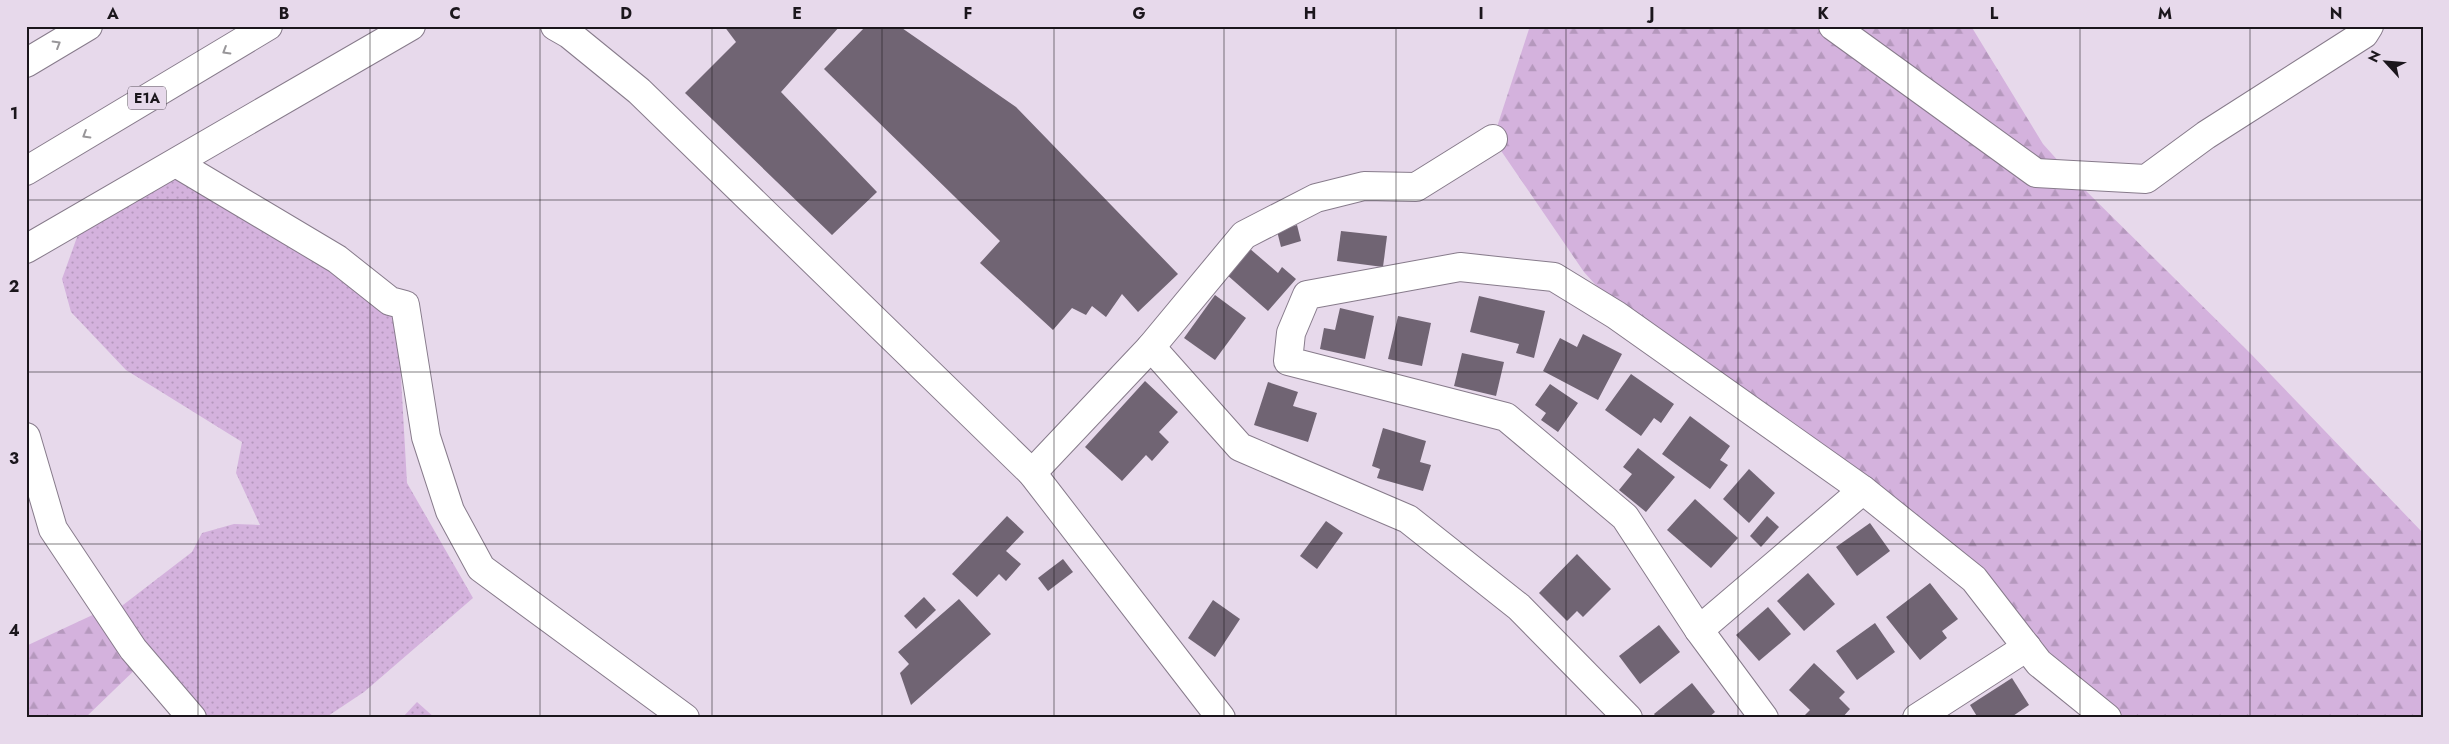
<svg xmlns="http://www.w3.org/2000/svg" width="2449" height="744" font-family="Jost,sans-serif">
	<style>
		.grass { fill: url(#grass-dots) }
		.forest { fill: url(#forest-firs) }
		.building { fill: #706473 }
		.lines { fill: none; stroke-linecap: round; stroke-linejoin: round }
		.street-casing { stroke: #877b8b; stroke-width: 30 }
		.highway-casing { stroke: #877b8b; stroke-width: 30 }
		.street { stroke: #fff; stroke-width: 28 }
		.highway { stroke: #fff; stroke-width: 28 }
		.oneway { stroke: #989699 }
		.grid { fill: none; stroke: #1b161c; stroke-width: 1; stroke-opacity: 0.55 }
		.labels { text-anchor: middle; stroke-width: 4; stroke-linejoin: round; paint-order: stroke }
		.shield { fill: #e7d9eb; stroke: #58505a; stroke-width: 1 }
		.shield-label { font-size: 14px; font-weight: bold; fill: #1b161c }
		.neatline { fill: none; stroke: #1b161c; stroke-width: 2 }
		.grid-label { font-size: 16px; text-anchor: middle; font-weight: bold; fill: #1b161c }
	</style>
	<defs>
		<pattern id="grass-dots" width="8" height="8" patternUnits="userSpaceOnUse" patternTransform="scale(1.25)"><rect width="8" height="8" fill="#d4b2dd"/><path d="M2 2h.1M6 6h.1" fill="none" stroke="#b598bd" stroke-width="1.8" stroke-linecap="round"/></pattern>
		<pattern id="forest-firs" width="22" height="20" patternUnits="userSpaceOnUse" patternTransform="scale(1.25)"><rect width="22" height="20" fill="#d4b2dd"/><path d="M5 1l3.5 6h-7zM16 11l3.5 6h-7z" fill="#b598bd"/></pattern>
	</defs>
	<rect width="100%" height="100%" fill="#e7d9eb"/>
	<g class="grass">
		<path d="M179,170L386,297L399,342L407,483L473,598L364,692L325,718H200L110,615L192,552L202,533L234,524L260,525L236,473L242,442L126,370L71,312L62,279L81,226Z"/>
		<path d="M417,702L435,718H402Z"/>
	</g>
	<g class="forest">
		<path d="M1530,26H1971L2043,144L2079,184L2249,352L2423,533V718H2115L2047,663L1974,579L1621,313L1584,272L1493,139Z"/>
		<path d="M99,612L143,662L85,718H26V646Z"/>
	</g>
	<g class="building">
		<path d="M724,26H840L781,92L877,192L832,235L685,93L736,42Z"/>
		<path d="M866,26H899L1016,107L1178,274L1138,312L1122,294L1106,317L1092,306L1086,315L1072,308L1053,330L980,263L1000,241L824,69Z"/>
		<path d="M1297,225L1301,241L1281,247L1277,231Z"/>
		<path d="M1341,231L1387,236L1383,267L1337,261Z"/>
		<path d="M1249,248L1278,273L1282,267L1296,279L1268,311L1226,274Z"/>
		<path d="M1215,295L1246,318L1215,360L1184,338Z"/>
		<path d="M1479,296L1545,311L1534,358L1516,353L1519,344L1470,332Z"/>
		<path d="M1340,308L1374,316L1365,359L1320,349L1324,328L1335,330Z"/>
		<path d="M1398,316L1431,323L1422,366L1388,359Z"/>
		<path d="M1583,334L1622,354L1598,400L1543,371L1560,338L1577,347Z"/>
		<path d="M1462,353L1504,362L1496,396L1454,386Z"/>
		<path d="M1631,374L1674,404L1661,423L1654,418L1641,436L1605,410Z"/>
		<path d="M1145,381L1178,412L1159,432L1169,442L1152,461L1146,455L1122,481L1085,447Z"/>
		<path d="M1268,382L1298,392L1293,406L1317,413L1308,442L1254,425Z"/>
		<path d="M1550,384L1578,403L1558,432L1541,420L1546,413L1535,405Z"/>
		<path d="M1690,416L1730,446L1720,460L1728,465L1710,489L1662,454Z"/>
		<path d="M1383,428L1426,441L1420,462L1431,465L1423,491L1377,478L1380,469L1372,466Z"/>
		<path d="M1638,448L1675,477L1646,512L1619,490L1632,474L1623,467Z"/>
		<path d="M1749,469L1775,493L1749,523L1723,499Z"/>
		<path d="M1695,499L1738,538L1711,568L1667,530Z"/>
		<path d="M1007,516L1024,532L1006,551L1021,564L1006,581L999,574L977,597L952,574Z"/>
		<path d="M1767,516L1779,527L1761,547L1750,536Z"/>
		<path d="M1326,521L1343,533L1317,569L1300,556Z"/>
		<path d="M1870,523L1890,551L1857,576L1836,547Z"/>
		<path d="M1577,554L1611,589L1583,617L1577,611L1567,621L1539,593Z"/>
		<path d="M1063,559L1073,572L1048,591L1038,578Z"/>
		<path d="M1808,573L1835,604L1804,631L1777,601Z"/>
		<path d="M1930,583L1958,619L1942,631L1947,638L1920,660L1886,617Z"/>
		<path d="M924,597L936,610L916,629L904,616Z"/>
		<path d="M959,599L991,634L911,705L900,673L909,664L898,652Z"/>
		<path d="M1213,600L1240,619L1215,657L1188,638Z"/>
		<path d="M1768,607L1791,634L1759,661L1736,635Z"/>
		<path d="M1875,623L1895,652L1857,680L1836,651Z"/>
		<path d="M1659,625L1680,652L1640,684L1619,656Z"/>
		<path d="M1814,663L1845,692L1839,698L1850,709L1842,718H1802L1810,710L1789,690Z"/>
		<path d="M2012,678L2029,705L2010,718H1978L1970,705Z"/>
		<path d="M1692,683L1715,712L1708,718H1657L1654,714Z"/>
	</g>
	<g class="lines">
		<g class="street-casing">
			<g id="street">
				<path d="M555,26L569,34L639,91L1032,473L1221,718"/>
				<path d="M1833,26L2036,173L2146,179L2206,135L2364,34L2369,26"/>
				<path d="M176,163L337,259L390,301L405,305L426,437L450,511L481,568L685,718"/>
				<path d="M26,249L411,26"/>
				<path d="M1151,347L1240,447L1408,519L1519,607L1628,718"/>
				<path d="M26,437L53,529L133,649L192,718"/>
				<path d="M1032,473L1151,347L1244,235L1316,198L1364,186L1416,187L1493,139"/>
				<path d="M1699,630L1863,490"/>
				<path d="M1764,718L1699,630L1625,517L1506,417L1288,361L1291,333L1307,295L1460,267L1554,277L1616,315L1863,490L1974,579L2039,663L2107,718"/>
				<path d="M1917,718L2027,647"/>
			</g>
		</g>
		<g class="highway-casing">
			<g id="highway">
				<path d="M26,63L88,26"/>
				<path d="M26,171L268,26"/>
			</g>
		</g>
		<use href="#street" class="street"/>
		<use href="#highway" class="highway"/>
	</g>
	<defs><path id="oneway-chevron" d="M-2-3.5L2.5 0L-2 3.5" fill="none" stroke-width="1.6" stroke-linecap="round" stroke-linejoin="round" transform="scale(1.25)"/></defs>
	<g class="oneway">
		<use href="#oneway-chevron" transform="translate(57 44) rotate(-31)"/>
		<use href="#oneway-chevron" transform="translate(226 51) rotate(149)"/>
		<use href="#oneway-chevron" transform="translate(86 135) rotate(149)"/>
	</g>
	<path class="grid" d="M198,26V718M370,26V718M540,26V718M712,26V718M882,26V718M1054,26V718M1224,26V718M1396,26V718M1566,26V718M1738,26V718M1908,26V718M2080,26V718M2250,26V718M26,200H2423M26,372H2423M26,544H2423"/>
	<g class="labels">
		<rect class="shield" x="128" y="86.5" width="38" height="23" rx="4"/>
		<g class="shield-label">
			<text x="147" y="103">E1A</text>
		</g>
	</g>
	<rect width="2449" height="744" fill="none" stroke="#e7d9eb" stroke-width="55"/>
	<g transform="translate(2386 62) rotate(296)" stroke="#e7d9eb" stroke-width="4" paint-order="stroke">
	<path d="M0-4L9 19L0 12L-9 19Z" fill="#1b161c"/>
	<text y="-8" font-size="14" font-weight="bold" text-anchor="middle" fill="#1b161c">N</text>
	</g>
	<rect x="28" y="28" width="2394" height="688" class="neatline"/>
	<g class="grid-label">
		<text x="113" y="19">A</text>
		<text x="284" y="19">B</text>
		<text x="455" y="19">C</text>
		<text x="626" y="19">D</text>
		<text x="797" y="19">E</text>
		<text x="968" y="19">F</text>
		<text x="1139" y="19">G</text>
		<text x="1310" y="19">H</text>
		<text x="1481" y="19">I</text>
		<text x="1652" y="19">J</text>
		<text x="1823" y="19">K</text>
		<text x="1994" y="19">L</text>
		<text x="2165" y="19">M</text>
		<text x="2336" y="19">N</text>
		<text x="14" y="119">1</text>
		<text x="14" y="292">2</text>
		<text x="14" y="464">3</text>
		<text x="14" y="636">4</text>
	</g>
</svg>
